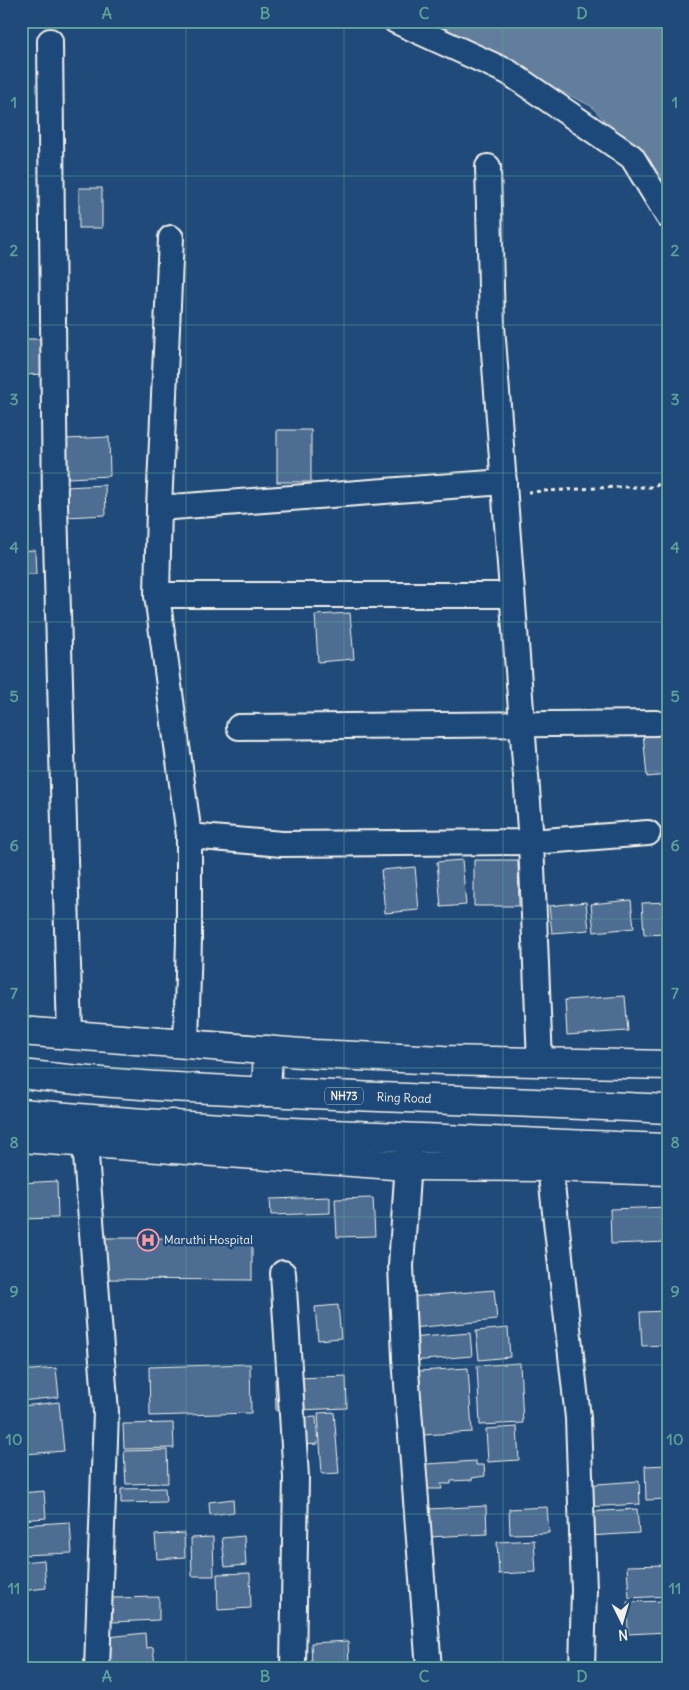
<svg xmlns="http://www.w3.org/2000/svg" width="689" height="1690" font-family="Delius,sans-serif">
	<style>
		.water { fill: #627e9d; stroke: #9cacbb }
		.building { fill: #4d6e92; stroke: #f4f1e8 }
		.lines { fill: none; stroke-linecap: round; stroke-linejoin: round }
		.minor-casing { stroke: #f4f1e8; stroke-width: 28 }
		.tertiary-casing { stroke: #f4f1e8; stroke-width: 31 }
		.trunk-casing { stroke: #f4f1e8; stroke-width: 31 }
		.path { stroke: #f4f1e8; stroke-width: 3; stroke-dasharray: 4 4; stroke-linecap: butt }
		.minor { stroke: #1f4a7a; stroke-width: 24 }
		.tertiary { stroke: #1f4a7a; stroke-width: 28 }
		.trunk { stroke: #1f4a7a; stroke-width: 28 }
		.grid { fill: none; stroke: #5fa199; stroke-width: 1; stroke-opacity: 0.55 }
		.labels { text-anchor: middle; stroke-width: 5; stroke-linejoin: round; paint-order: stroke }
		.shield { fill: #1f4a7a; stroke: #b4bfc7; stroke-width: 1 }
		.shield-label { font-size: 11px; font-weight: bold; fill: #f4f1e8 }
		.street-label { font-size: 12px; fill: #f4f1e8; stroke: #1f4a7a }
		.poi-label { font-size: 12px; fill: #f4f1e8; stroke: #1f4a7a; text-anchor: start }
		.neatline { fill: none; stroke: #5fa199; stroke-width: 2 }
		.grid-label { font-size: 16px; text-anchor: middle; font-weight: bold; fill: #5fa199 }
	</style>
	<rect width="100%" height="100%" fill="#1f4a7a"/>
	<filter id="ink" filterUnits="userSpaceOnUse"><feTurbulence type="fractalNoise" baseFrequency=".02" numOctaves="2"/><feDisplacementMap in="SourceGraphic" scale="10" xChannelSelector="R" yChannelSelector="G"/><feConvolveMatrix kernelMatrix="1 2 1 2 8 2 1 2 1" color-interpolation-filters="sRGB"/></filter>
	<g filter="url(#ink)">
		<path class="water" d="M419,21H668V189L591,106Z"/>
		<g class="building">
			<rect x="79" y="188" width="23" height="40"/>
			<path d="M21,339H46L47,374L21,375Z"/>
			<rect x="277" y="430" width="34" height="52"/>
			<path d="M109,437L110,476L68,478L66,439Z"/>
			<path d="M105,485L106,515L66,517L65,487Z"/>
			<path d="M35,550L36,574H21V551Z"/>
			<path d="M350,613L354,659L318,662L315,615Z"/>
			<path d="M668,731V775L647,777L643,733Z"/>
			<path d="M462,860L466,905L441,907L437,862Z"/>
			<path d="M474,860H518L519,906H474Z"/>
			<path d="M415,867L419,910L385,913L381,870Z"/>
			<path d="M631,900L634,928L594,932L591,904Z"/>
			<path d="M586,902L589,930L552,933L549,906Z"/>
			<path d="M668,902V934L644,935L642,903Z"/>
			<path d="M625,996L628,1031L567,1035L565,1000Z"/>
			<path d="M57,1181L58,1218L21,1219V1183Z"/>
			<path d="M330,1197V1213L271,1215L270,1199Z"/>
			<path d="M373,1198L375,1236L337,1237L335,1199Z"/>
			<path d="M668,1207V1242L611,1244L610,1209Z"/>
			<path d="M100,1238H252V1280L100,1279Z"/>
			<path d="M494,1290L497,1320L412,1328L409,1297Z"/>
			<path d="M338,1305L341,1338L318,1340L315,1307Z"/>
			<path d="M668,1311V1345L642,1346L640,1312Z"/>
			<path d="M508,1328L510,1357L479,1360L476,1331Z"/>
			<path d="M470,1333L472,1356L412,1361L410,1338Z"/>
			<path d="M520,1363L523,1423L480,1425L477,1366Z"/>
			<path d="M250,1364L251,1413L150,1416L149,1367Z"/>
			<path d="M56,1368L59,1397L21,1401V1371Z"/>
			<path d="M468,1368L472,1432L423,1435L419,1371Z"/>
			<path d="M346,1376L347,1408L276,1411L275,1379Z"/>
			<path d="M59,1402L64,1451L25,1454L21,1406Z"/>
			<path d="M334,1412L339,1473L322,1474L318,1413Z"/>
			<path d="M316,1417L318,1444L302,1445L300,1418Z"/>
			<path d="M173,1423L174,1448L124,1449L123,1424Z"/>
			<path d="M517,1427L519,1460L488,1462L486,1429Z"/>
			<path d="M167,1450L168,1483L126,1484L124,1451Z"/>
			<path d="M476,1461V1465H484L485,1476L472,1478V1480L451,1481V1484H441L442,1489H428L426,1464Z"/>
			<path d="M668,1465V1499L646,1500L645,1466Z"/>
			<path d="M639,1481L640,1504L585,1507L583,1485Z"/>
			<path d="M165,1488L166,1502L121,1503V1489Z"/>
			<path d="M44,1491L46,1518L21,1520V1493Z"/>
			<path d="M233,1499L234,1512L210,1515L209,1502Z"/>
			<path d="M486,1506L487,1534L429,1537L428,1509Z"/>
			<path d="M547,1507L549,1533L510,1534L509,1509Z"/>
			<path d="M637,1509L639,1533L589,1536L587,1512Z"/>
			<path d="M70,1522L72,1553L21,1555V1525Z"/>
			<path d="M184,1533L185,1557L157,1559L155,1535Z"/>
			<path d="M244,1536L246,1565L225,1567L222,1538Z"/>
			<path d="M213,1537L214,1576H192L191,1538Z"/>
			<path d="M534,1540L536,1572L499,1574L497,1542Z"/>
			<path d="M44,1560L46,1588L21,1591V1562Z"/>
			<path d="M668,1565V1596L629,1598L627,1566Z"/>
			<path d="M250,1573L251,1608L218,1610L217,1574Z"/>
			<path d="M159,1597V1620L112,1622L111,1598Z"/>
			<path d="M668,1601V1632L628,1634L627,1602Z"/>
			<path d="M145,1633L146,1648L153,1647L155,1666L108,1669V1637Z"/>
			<path d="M348,1641L349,1663L312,1665L311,1643Z"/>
		</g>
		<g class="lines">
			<g class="minor-casing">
				<g id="minor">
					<path d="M396,21L508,72L632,157L668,216"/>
					<path d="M50,41L55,505L70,1035"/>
					<path d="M488,167L492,326L531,842L540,1062"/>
					<path d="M171,238L159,508L157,595L189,836V939L186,1044"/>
					<path d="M159,508L504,482"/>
					<path d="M157,595H512"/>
					<path d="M239,727L656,723"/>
					<path d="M189,836L282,844L531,842L648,833"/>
					<path d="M85,1143L106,1412L97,1669"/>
					<path d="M409,1147L401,1266L405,1358L429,1669"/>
					<path d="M550,1167L578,1418L584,1590L582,1669"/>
					<path d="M283,1273L296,1477L293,1669"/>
				</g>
			</g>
			<g class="tertiary-casing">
				<g id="tertiary">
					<path d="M21,1031L314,1054L443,1060L668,1065"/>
					<path d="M21,1138L407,1166L550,1167L668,1171"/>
				</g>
			</g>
			<g class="trunk-casing">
				<g id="trunk">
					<path d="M21,1074C104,1084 187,1088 270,1092C403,1099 535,1102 668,1109"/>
					<path d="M266,1092L268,1050"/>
					<path d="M21,1113C236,1133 452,1139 668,1148"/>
					<path d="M172,1149V1124"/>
				</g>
			</g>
			<path class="path" d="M528,492L615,487H655L668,476"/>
			<use href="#minor" class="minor"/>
			<use href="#tertiary" class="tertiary"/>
			<use href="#trunk" class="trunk"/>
		</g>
	</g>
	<path class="grid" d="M186,21V1669M344,21V1669M503,21V1669M21,176H668M21,325H668M21,473H668M21,622H668M21,771H668M21,919H668M21,1068H668M21,1217H668M21,1365H668M21,1514H668"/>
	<defs>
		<g id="hospital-ring" transform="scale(1.125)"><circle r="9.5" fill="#1f4a7a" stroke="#ff9aa2" stroke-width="1.5"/><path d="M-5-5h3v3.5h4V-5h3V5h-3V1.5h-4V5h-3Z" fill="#ff9aa2"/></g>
	</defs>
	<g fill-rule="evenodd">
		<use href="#hospital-ring" x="148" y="1240"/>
	</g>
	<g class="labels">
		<rect class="shield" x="325" y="1087.5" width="38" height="17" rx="4"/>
		<g class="shield-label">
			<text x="344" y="1100">NH73</text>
		</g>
		<g class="street-label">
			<text transform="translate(404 1098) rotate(2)" y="4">Ring Road</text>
		</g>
		<g class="poi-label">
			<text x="164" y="1244">Maruthi Hospital</text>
		</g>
	</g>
	<rect width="689" height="1690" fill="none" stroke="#1f4a7a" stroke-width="55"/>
	<g transform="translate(622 1622) rotate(175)" stroke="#1f4a7a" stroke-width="4" paint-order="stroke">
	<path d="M0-4L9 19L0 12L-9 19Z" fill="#f4f1e8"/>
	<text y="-8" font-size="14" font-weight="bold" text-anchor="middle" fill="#f4f1e8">N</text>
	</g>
	<rect x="28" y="28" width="634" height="1634" class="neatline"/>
	<g class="grid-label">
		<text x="107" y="19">A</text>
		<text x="265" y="19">B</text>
		<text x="424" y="19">C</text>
		<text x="582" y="19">D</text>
		<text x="14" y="108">1</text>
		<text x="675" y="108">1</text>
		<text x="14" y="256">2</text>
		<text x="675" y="256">2</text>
		<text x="14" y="405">3</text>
		<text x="675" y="405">3</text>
		<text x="14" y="553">4</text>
		<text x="675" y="553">4</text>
		<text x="14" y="702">5</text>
		<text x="675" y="702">5</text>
		<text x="14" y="851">6</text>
		<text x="675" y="851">6</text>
		<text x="14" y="999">7</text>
		<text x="675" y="999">7</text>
		<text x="14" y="1148">8</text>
		<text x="675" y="1148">8</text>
		<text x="14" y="1297">9</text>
		<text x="675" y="1297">9</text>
		<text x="14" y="1445">10</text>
		<text x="675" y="1445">10</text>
		<text x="14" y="1594">11</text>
		<text x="675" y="1594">11</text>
		<text x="107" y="1682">A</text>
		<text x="265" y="1682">B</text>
		<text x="424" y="1682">C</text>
		<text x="582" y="1682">D</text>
	</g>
</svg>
